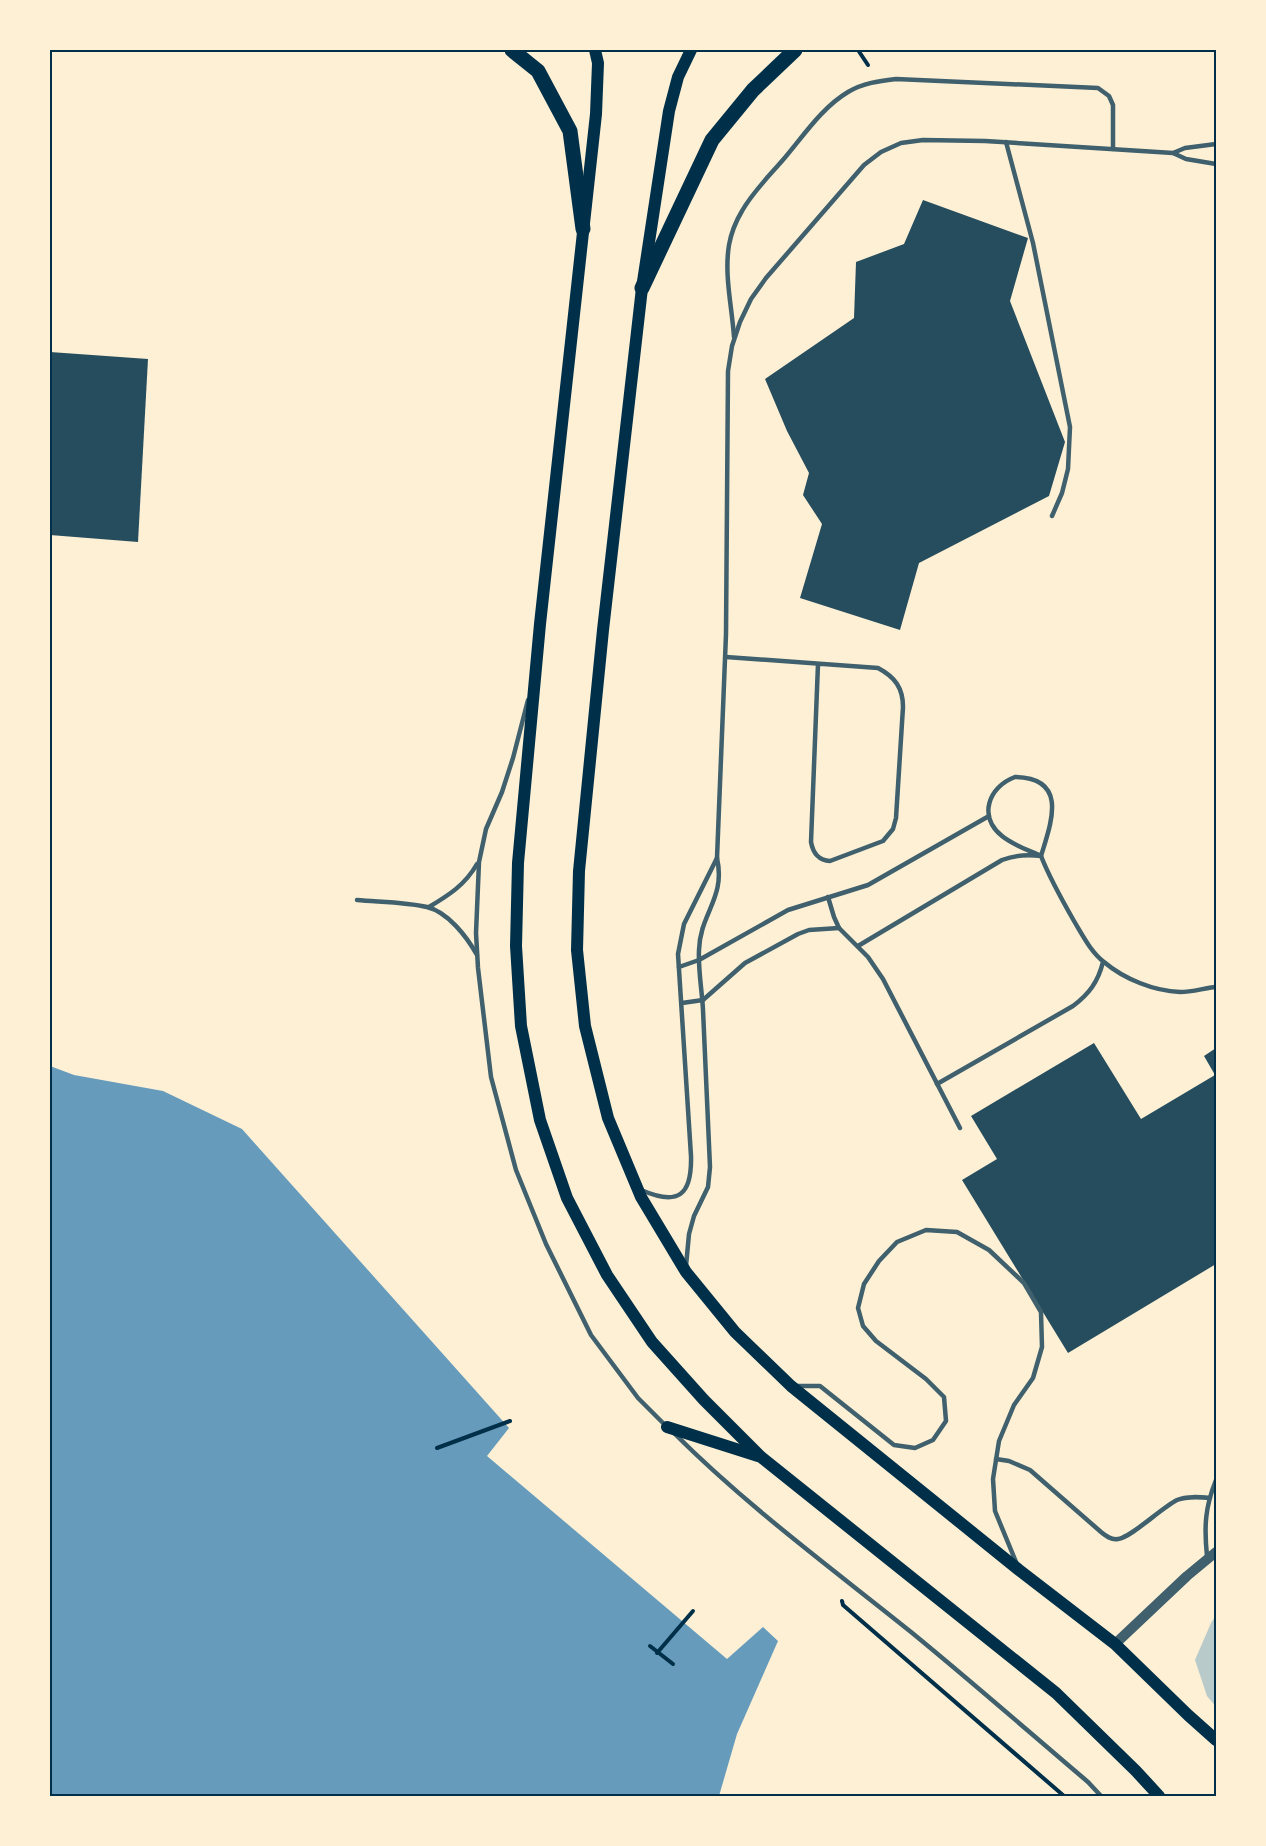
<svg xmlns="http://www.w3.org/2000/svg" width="1266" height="1846" font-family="'Alegreya Sans',sans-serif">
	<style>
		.green { fill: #b9caca }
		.water { fill: #669bbc }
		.building { fill: #264d5e }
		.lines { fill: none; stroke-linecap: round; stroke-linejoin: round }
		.path { stroke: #003049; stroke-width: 4 }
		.service { stroke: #3f606c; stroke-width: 4.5 }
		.tertiary { stroke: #3f606c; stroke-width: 10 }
		.secondary { stroke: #003049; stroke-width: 12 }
		.primary { stroke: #003049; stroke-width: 15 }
		.neatline { fill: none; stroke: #003049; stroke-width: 2 }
	</style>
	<rect width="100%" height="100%" fill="#fdf0d5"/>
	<path class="green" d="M1216,1615V1707L1207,1696L1195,1660L1211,1623Z"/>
	<path class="water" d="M50,1066L74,1075L163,1091L242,1129L509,1428L487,1456L727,1659L763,1627L778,1641L737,1734L719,1796H50Z"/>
	<g class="building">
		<path d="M923,200L1028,238L1010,301L1065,442L1049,496L919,563L900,630L800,598L822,524L803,495L809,473L787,431L765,379L854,318L856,262L904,244Z"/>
		<path d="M50,352L148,359L138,542L50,535Z"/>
		<path d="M1094,1043L1141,1119L1215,1075L1204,1056L1216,1048V1264L1068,1353L962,1180L997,1159L971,1116Z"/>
	</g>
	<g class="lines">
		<g class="path">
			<path d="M858,50L868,65"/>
			<path d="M437,1448L510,1421"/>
			<path d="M842,1601L843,1605L1064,1796"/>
			<path d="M650,1646L673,1664"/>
			<path d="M657,1653L693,1611"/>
		</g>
		<g class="service">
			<path d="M1006,142L1033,243L1070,427L1068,469L1062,493L1052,516"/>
			<path d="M1173,153L1185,148L1216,144"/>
			<path d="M734,337C732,307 724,275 729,245C731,234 736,221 742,211C752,193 768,177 782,161C802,138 821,108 848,92C863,83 879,81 896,79L1098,88L1109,96L1113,105V149"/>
			<path d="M726,657L878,668C895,677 903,688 903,707L896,818L893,829L883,841L830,861C818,860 813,853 811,842L818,664"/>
			<path d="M528,700L513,758L502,792L486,829L479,862L476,933L478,968L491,1077L516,1170L546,1244L591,1335L638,1398L665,1425"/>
			<path d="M1015,777C1069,778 1051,823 1041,856C1028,850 1013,845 1002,836C978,817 988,787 1015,777Z"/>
			<path d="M828,897L834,917L839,928L868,957L883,979L960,1128"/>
			<path d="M357,900C379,902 406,902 427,907C448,912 467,937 477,955"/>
			<path d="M429,907C449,895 465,885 477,864"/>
			<path d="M858,946L1002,860C1015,855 1026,854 1041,856C1050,879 1062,900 1074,921C1083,936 1091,952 1104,962C1124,979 1154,991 1180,992C1193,992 1204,988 1216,987"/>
			<path d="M679,967L699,960L788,910L868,885L989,816"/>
			<path d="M682,1003L703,1000L745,963L798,934L809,930L839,928"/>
			<path d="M937,1084L1073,1006C1089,994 1098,982 1103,962"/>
			<path d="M641,1190C678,1206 692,1196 691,1156L678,954L684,924L717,858"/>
			<path d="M686,1266L689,1234L694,1216L708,1187L710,1167C708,1115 705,1062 703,1010C702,990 698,970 699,950C700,913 726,898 717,858L726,634L728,371L732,346L740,322L751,299L766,278L864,165L881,152L901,143L923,140L985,141L1173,153L1186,159L1216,164"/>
			<path d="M795,1386H820L894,1445L915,1448L933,1440L946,1421L944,1397L926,1379L876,1341L863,1326L858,1308L864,1284L879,1261L897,1242L926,1230L957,1232L989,1250L1024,1283L1041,1312L1042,1347L1033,1378L1014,1405L999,1441L993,1479L995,1511L1016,1562"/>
			<path d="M674,1433C747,1506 830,1567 911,1632C971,1681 1029,1732 1088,1782L1101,1796"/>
			<path d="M996,1459L1009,1461L1030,1470L1101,1532C1106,1536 1111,1540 1118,1539C1132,1537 1161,1508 1177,1500C1187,1496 1199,1497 1210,1498"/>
			<path d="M1207,1556C1204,1527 1205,1507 1216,1480"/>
		</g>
		<path class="tertiary" d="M1115,1644L1187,1576L1216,1552"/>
		<g class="secondary">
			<path d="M595,50L598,63L596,114L540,624L518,863L516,946L521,1026L540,1120L567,1198L607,1275L652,1342L704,1400L761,1457L1056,1693L1136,1771L1159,1796"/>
			<path d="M691,50L678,77L669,111L642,288L603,630L579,871L577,950L585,1026L608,1118L641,1197L686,1272L735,1332L791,1386L1019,1570L1115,1644L1188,1715L1216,1740"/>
			<path d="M667,1427L758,1456"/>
		</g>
		<g class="primary">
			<path d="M512,50L538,71L570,131L583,229"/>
			<path d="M642,288L712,140L753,90L795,50"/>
		</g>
	</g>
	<rect width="1266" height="1846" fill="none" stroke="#fdf0d5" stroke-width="102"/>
	<rect x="51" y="51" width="1164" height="1744" class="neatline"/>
</svg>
